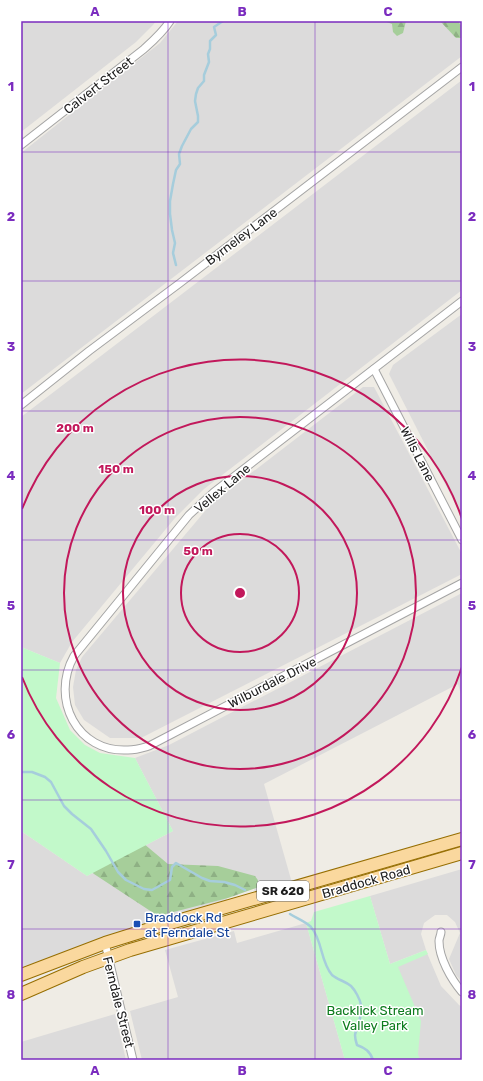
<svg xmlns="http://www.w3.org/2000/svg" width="483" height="1081" font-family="Rubik,sans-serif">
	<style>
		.residential { fill: #dcdbdb }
		.forest { fill: url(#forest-firs) }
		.park { fill: #c2f9ca }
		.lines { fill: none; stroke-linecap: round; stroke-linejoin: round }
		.stream { stroke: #a6cddc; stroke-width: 2.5 }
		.minor-casing { stroke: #a5a5a5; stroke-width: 9 }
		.primary-casing { stroke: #966e02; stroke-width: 14 }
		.minor { stroke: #fff; stroke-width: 7 }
		.primary { stroke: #fad89e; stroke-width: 12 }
		.grid { fill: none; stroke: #7b2cbf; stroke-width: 1; stroke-opacity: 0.55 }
		.ring { fill: none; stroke: #c2185b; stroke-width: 2 }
		.transit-dot { fill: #1a4fb4; stroke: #fff; stroke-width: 1.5 }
		.labels { text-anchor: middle; stroke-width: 3; stroke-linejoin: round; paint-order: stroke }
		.shield { fill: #fff; stroke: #626262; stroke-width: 1 }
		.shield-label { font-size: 12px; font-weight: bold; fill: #1e1e1e }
		.street-label { font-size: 13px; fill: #1e1e1e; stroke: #fff }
		.transit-label { font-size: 13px; fill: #164399; stroke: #fff; text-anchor: start }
		.park-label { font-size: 13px; fill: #0d7c1d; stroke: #fff }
		.centre { fill: #c2185b; stroke: #fff; stroke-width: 2 }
		.ring-label { font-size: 12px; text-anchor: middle; font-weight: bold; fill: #c2185b; stroke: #fff; stroke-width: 3; stroke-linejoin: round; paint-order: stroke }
		.neatline { fill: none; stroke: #7b2cbf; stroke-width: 1.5 }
		.grid-label { font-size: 13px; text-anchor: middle; font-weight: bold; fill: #7b2cbf }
	</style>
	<defs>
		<pattern id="forest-firs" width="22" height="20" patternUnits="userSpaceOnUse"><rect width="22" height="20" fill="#a6ce9a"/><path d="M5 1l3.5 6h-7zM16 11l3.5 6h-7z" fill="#8eb084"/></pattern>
	</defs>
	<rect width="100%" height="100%" fill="#efece5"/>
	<g class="residential">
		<path d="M21,21H156L153,25L136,42L21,132Z"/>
		<path d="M178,21H462V56L21,394V153L160,43Z"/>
		<path d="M462,80V290L204,489L175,518L72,642L60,663L21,647V417Z"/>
		<path d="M462,314V517L389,374L393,365Z"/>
		<path d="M363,387H374L462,554V574L141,738H110L84,720L75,705L73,687L76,670L82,657L211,504Z"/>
		<path d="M462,593V698L458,684L264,784L292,883L255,894L254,887L226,896L228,903L21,967V831L87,876L173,831L135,758L169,745Z"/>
		<path d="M462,869V982L456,975L449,959L460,933L455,922L447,915H435L424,923L421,934L426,950L390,964L370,896Z"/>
		<path d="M306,923L345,1060H142L130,1011L178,997L165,950L234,931L237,943Z"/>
		<path d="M427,953L441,986L459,1005L462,1007V1060H419L397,966Z"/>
		<path d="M115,1014L126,1060H21V1042Z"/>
	</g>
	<g class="forest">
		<path d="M384,21H406L403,33L397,36L393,32L392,24Z"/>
		<path d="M440,21H458L462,27V38H456Z"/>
		<path d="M21,765L106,812L168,864L218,866L255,876L262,886L228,898L158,916L94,874L31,815Z"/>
	</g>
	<g class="park">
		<path d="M21,647L60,663L56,698L70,730L85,745L100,753L135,758L173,831L87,876L21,831Z"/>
		<path d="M370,896L390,964L426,950L428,954L398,967L421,1021L418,1054L420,1060H345L306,923L311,921L314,912Z"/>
	</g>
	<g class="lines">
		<g class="stream">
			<path d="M176,265L173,253L175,243L172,230L170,214V201L173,184L176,170L180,164L179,154L182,146L191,129L198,122V116L195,101L196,94L198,88L204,81V75L209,62L208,54L210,49V41L216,35L214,27L223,21"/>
			<path d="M21,772H32L45,777L51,782L64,806L72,814L91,829L106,851L118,872L126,880L144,889L152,890L170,880L172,867L176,863L202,878L210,881L224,882L235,885L245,890"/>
			<path d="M290,914C296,918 305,921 311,927C323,941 320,961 332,975C338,980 345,981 351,986C355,990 360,999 361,1005C363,1016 357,1025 355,1035C355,1038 356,1042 357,1045C365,1048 370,1051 373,1060"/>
		</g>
		<g class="minor-casing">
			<g id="minor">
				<path d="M21,145L144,49C154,40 163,32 170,21"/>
				<path d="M462,301L214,492L189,515L123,596L74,656C50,699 77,753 128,750C136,750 142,748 149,746L462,583"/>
				<path d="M374,369L462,540"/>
				<path d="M21,405L89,351L180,283L462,67"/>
				<path d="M441,932C441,935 439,938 439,941C439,958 451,979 462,992"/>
				<path d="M105,943L133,1060"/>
			</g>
		</g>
		<g class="primary-casing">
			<g id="primary">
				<path d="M21,975L105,943L153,928L462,839"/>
				<path d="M21,994L83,967L130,950L462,853"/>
			</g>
		</g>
		<use href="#minor" class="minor"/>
		<use href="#primary" class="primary"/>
	</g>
	<path class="grid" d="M168,21V1060M315,21V1060M21,152H462M21,281H462M21,411H462M21,540H462M21,670H462M21,800H462M21,929H462"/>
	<g class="ring">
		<circle cx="240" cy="593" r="59"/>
		<circle cx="240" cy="593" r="117"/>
		<circle cx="240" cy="593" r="176"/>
		<path d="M462 667A234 234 0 0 1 22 677M22 509A234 234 0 0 1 462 519"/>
	</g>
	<rect class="transit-dot" x="133" y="920" width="8" height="8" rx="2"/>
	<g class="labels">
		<rect class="shield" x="257" y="881" width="52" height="20" rx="3"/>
		<g class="shield-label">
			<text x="283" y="895">SR 620</text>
		</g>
		<g class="street-label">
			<text transform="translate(98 85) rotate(-38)" y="5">Calvert Street</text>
			<text transform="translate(241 236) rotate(-37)" y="5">Byrneley Lane</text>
			<text transform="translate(418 454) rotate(63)" y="5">Wills Lane</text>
			<text transform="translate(222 488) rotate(-40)" y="5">Vellex Lane</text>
			<text transform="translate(272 682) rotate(-27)" y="5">Wilburdale Drive</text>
			<text transform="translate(366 881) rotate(-16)" y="5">Braddock Road</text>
			<text transform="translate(119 1002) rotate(76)" y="5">Ferndale Street</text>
		</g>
		<g class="transit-label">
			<text x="145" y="922">Braddock Rd<tspan x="145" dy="15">at Ferndale St</tspan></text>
		</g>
		<g class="park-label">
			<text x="375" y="1015">Backlick Stream<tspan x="375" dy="15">Valley Park</tspan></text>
		</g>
	</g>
	<circle cx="240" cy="593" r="6" class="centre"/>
	<g class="ring-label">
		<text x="75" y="432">200 m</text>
		<text x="116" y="473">150 m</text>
		<text x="157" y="514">100 m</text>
		<text x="198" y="555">50 m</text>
	</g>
	<rect width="483" height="1081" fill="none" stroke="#ffffff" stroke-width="44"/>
	<rect x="22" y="22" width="439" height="1037" class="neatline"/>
	<g class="grid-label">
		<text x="95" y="16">A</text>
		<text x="242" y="16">B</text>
		<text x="388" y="16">C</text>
		<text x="11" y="91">1</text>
		<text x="472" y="91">1</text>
		<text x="11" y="221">2</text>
		<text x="472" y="221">2</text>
		<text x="11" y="351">3</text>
		<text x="472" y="351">3</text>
		<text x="11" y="480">4</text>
		<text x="472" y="480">4</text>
		<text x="11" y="610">5</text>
		<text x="472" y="610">5</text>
		<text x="11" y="739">6</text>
		<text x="472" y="739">6</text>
		<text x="11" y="869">7</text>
		<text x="472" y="869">7</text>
		<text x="11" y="999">8</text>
		<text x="472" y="999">8</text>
		<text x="95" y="1075">A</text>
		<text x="242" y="1075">B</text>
		<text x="388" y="1075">C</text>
	</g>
</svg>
